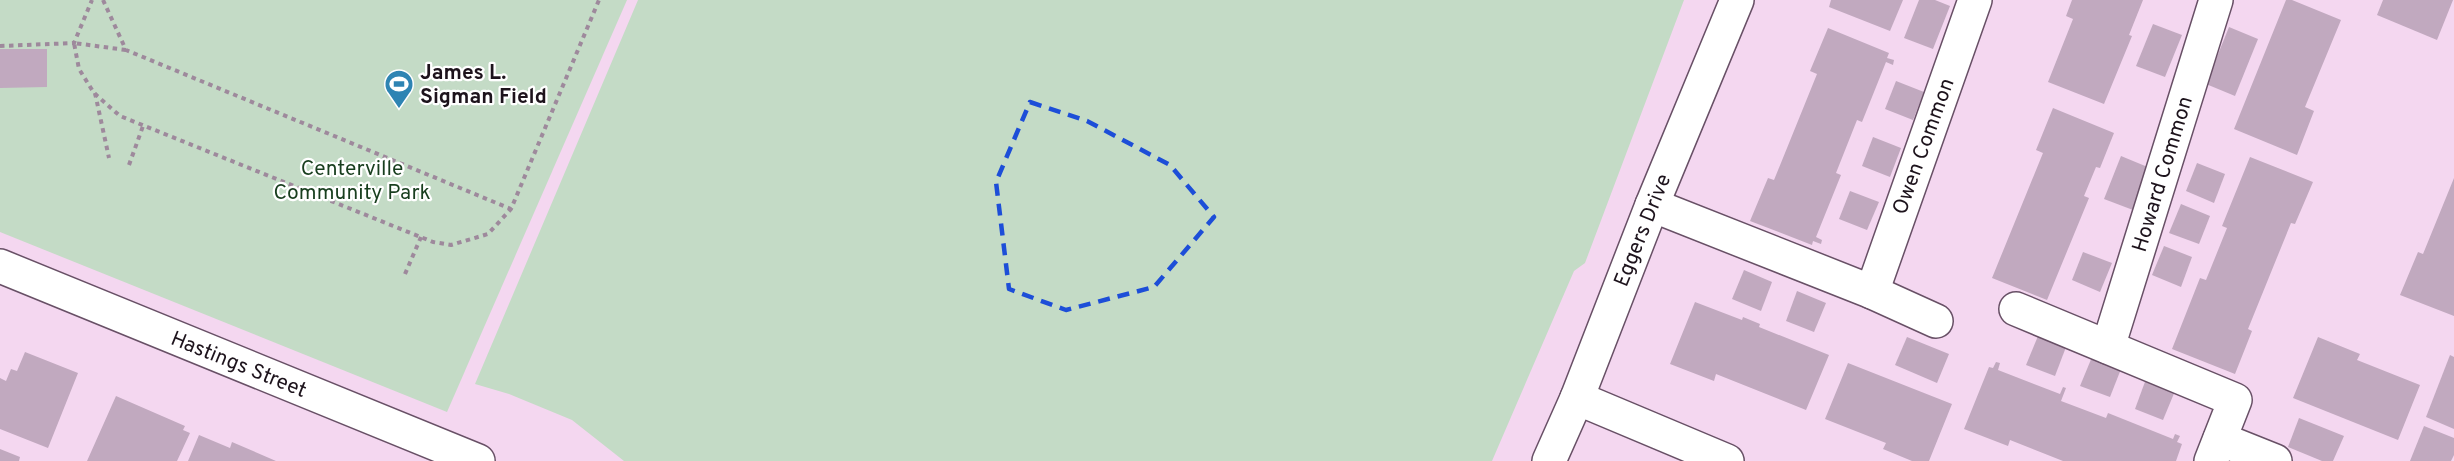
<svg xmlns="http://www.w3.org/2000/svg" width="2454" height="461" font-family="Overpass,sans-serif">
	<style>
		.green { fill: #c4dbc6 }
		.building { fill: #c1a9bf }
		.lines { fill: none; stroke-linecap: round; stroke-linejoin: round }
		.minor-casing { stroke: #685066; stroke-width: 36 }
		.path { stroke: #9e899c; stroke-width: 4; stroke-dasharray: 4.5 4.5; stroke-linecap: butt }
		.minor { stroke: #fff; stroke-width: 33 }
		.marked { fill: none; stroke: #1d4ed8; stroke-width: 4.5; stroke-dasharray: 12 8; stroke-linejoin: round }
		.labels { text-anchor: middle; stroke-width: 4.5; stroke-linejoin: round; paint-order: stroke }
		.poi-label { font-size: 21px; font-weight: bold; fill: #1d131c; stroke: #fff; text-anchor: start }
		.street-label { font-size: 21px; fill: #1d131c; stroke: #fff }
		.park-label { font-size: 21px; fill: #183e1e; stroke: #fff }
	</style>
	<rect width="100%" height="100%" fill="#f4d7f0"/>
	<g class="green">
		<path d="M0,0H627L447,412L0,232Z"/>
		<path d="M638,0H1684L1585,263L1574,271L1492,461H624L572,420L509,394L475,384Z"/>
	</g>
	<g class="building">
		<path d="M1831,0H1903L1890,31L1829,7Z"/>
		<path d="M1919,0H1935L1950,6L1933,49L1904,38Z"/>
		<path d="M2072,0H2143L2129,35L2132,36L2104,104L2048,82L2073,19L2066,16Z"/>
		<path d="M2286,0H2292L2341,20L2305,107L2314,111L2297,155L2234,129Z"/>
		<path d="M2383,0H2453L2437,40L2377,15Z"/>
		<path d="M2153,24L2182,35L2165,77L2136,66Z"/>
		<path d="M2229,27L2258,39L2235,96L2206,84Z"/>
		<path d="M1828,28L1889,53L1887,58L1894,60L1893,65L1886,62L1862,122L1857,120L1836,173L1841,175L1816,237L1822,240L1821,244L1813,241L1812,245L1750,221L1768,178L1774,180L1817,74L1810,71Z"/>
		<path d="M0,49H47V87L0,88Z"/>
		<path d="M1896,81L1924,92L1913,120L1885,109Z"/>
		<path d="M2053,108L2114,133L2100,168L2096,167L2084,196L2089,198L2047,300L1992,278L2043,153L2036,150Z"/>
		<path d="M1873,137L1901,148L1890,177L1862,166Z"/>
		<path d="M2121,156L2150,168L2133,210L2104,199Z"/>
		<path d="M2250,157L2313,182L2295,224L2291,223L2248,329L2252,331L2235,374L2172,349L2200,278L2206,280L2227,228L2222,226Z"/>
		<path d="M2197,163L2225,174L2214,203L2186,191Z"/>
		<path d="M2454,178V316L2400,295L2418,252L2423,254Z"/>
		<path d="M1850,191L1879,202L1867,230L1839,219Z"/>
		<path d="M2181,204L2210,216L2199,244L2169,233Z"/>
		<path d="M2164,246L2192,257L2181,287L2152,275Z"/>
		<path d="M2083,252L2112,263L2100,292L2072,280Z"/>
		<path d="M1744,270L1772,282L1761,311L1732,299Z"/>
		<path d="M1797,291L1826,303L1814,332L1786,321Z"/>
		<path d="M1695,302L1742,320L1743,317L1760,324L1759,327L1829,355L1806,410L1716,374L1714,381L1670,364Z"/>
		<path d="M2038,336L2066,347L2055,376L2026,365Z"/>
		<path d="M1907,337L1949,354L1937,383L1895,365Z"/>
		<path d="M2318,337L2360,354L2357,360L2420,385L2398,440L2293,398Z"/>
		<path d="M25,352L78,373L48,448L0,429V378L6,381L11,369L17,371Z"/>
		<path d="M2450,355L2454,357V429L2426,417Z"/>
		<path d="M2092,357L2121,369L2110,397L2080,386Z"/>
		<path d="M1996,362L2000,363L1998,370L2060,394L2063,387L2066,388L2061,401L2106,418L2108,413L2173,439L2175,434L2180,436L2177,442L2182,444L2176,461H2063L2010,440L2008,446L1964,429L1989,367L1993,368Z"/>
		<path d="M1848,363L1952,404L1929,461H1912L1883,449L1886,443L1825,419Z"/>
		<path d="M2146,379L2175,391L2163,420L2135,409Z"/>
		<path d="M116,396L185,426L183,430L190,433L177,461H87Z"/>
		<path d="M2299,418L2344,436L2333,461H2322L2288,447Z"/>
		<path d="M2424,426L2454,438V455L2451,461H2410Z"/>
		<path d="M199,435L230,448L232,442L276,461H188Z"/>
		<path d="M0,449L20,457L19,461H0Z"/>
	</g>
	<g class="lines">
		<g class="minor-casing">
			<g id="minor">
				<path d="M1652,205L1872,292L1936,321"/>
				<path d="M0,266L478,461"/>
				<path d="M1872,292L1975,0"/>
				<path d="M2016,309L2235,400L2211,461"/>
				<path d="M2108,347L2216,0"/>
				<path d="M1577,398L1727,461"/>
				<path d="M2220,439L2275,461"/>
				<path d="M1549,461L1577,398L1652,205L1737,0"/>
			</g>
		</g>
		<g class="path">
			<path d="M103,0L126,50L511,209"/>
			<path d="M0,46L74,43L92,0"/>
			<path d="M126,50L74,43L79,69L94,93L120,116L433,242L451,245L488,234L511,209L599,0"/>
			<path d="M95,93L109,158"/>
			<path d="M129,165L143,126"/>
			<path d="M405,274L421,237"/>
		</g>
		<use href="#minor" class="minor"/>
	</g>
	<path class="marked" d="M1030,102L1087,121L1170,165L1214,217L1154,287L1066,310L1009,289L996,182Z"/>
	<defs>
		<g id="stadium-pin" transform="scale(1.5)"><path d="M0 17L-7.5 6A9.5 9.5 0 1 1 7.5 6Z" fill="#2e84b3" stroke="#fff"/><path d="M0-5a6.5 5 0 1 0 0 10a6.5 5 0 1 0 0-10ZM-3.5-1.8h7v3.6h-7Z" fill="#fff"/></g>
	</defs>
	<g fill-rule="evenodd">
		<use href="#stadium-pin" x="399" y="84"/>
	</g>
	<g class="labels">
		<g class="poi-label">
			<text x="420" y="79">James L.<tspan x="420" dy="24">Sigman Field</tspan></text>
		</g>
		<g class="street-label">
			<text transform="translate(1923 146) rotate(-70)" y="7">Owen Common</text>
			<text transform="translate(2162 174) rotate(-73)" y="7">Howard Common</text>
			<text transform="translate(1642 230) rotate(-68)" y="7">Eggers Drive</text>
			<text transform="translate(239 364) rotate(22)" y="7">Hastings Street</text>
		</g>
		<g class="park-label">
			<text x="352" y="175">Centerville<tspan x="352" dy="24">Community Park</tspan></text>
		</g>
	</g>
</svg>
